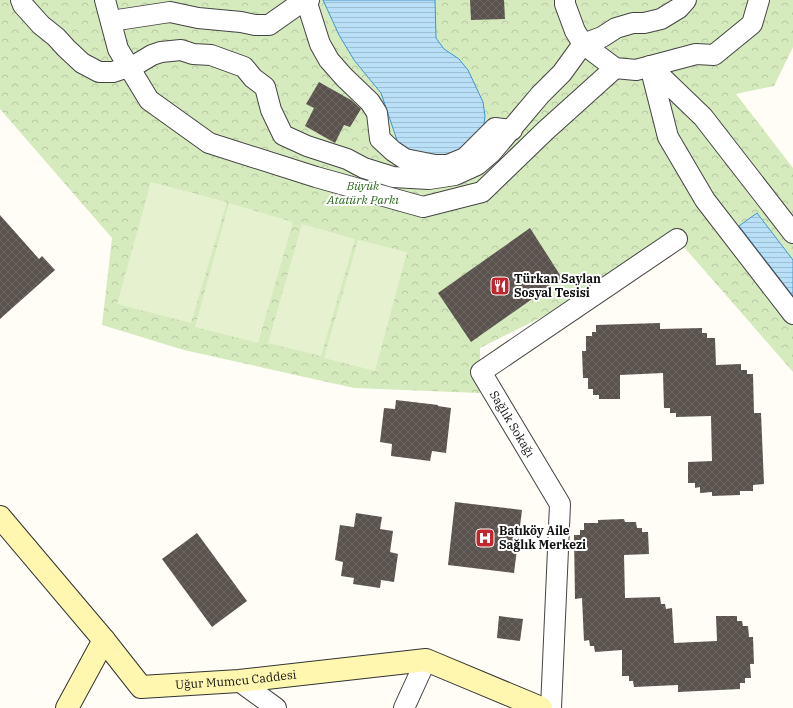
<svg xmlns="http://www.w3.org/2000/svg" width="793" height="708" font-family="'IBM Plex Serif',serif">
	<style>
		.park { fill: url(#park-crowns) }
		.pitch { fill: #e6f2cf }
		.water { fill: url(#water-rules); stroke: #3f96cf }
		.building { fill: url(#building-cross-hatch) }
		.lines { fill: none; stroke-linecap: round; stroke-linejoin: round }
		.street-casing { stroke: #444; stroke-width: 22 }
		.secondary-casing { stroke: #333; stroke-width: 24 }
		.street { stroke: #fff; stroke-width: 20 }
		.secondary { stroke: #fff6b0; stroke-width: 22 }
		.labels { text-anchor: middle; stroke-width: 4; stroke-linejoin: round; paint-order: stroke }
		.park-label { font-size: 12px; font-style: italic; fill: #2f6b1f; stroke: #fff }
		.poi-label { font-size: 12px; font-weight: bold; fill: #111; stroke: #fff; text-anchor: start }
		.street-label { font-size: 12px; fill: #111; stroke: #fff }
	</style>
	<defs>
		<pattern id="park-crowns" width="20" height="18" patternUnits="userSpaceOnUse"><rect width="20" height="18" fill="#d5ebbd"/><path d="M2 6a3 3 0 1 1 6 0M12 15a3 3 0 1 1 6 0" fill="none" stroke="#b6c8a1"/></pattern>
		<pattern id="water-rules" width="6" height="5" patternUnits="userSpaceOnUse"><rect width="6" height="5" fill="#b9e0f7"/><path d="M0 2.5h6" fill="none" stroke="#9ebfd3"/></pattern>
		<pattern id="building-cross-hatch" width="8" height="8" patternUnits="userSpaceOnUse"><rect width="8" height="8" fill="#5a524d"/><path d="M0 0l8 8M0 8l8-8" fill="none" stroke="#6d6662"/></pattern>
	</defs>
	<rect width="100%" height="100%" fill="#fffdf5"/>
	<path class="park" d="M0,0H793V47L774,86L736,94L793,168V372L677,239L554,311L480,348V393L354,388L184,350L102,325L112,238L0,109Z"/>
	<g class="pitch">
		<path d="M151,182L227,202L191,323L117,304Z"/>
		<path d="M229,203L293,222L258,343L195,327Z"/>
		<path d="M302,224L355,239L321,356L268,343Z"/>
		<path d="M358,240L407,252L375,371L324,358Z"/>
	</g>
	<g class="water">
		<path d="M323,0H435L436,38L444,49L459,59L468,70L483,102L485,116L483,132L444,162L410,155L398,143L381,93L354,60L339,35Z"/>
		<path d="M757,213L793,260V296L739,226Z"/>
	</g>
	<g class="building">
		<path d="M470,0H504L505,19L471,20Z"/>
		<path d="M319,82L351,100L361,109L350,127L344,125L335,143L305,126L314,108L306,104Z"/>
		<path d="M0,215L39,259L42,256L55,270L0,319Z"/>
		<path d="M530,228L562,278L471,342L438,293Z"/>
		<path d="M660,323V329L702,328V333H707V338H715L716,365L741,364V370H747V374H753L754,413H761L764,484L753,485V491H740V495L712,496V492L700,493V487L695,488V483H688V462L712,461L711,416L676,417V413H670V408H664L663,373L620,375V399H599V395H593V389H588V378H583L582,351H586V336H592V332H596V325Z"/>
		<path d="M396,400L438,405V406L451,408L446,453L432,451L430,461L391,456L392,444L380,442L384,408L395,409Z"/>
		<path d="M455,502L522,510L514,573L448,565Z"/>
		<path d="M356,513L382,517L380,529L393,531L390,552L398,554L394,582L381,580L380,588L353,584L354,578L341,576L343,562L335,560L340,525L354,527Z"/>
		<path d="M624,519L625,522H636L637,528H642V532H648L649,554L624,555L625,598L660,597L661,604H665L666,609L672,608L674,643L717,641L716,616H737V621H742L743,626H748L749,637H753L754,664H750L751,678H745V683H740V689L678,692V685L634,687L633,681H629V676H622V650L595,652L594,646H590L589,640L584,641L582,598L575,599L574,535H580V530H584V523H598V520Z"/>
		<path d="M197,533L247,601L212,627L162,559Z"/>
		<path d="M499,616L523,619L520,641L497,638Z"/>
	</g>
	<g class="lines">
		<g class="street-casing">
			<g id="street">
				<path d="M21,0L23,5L41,25L56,37L66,48L82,63L99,72H113L137,64L152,55L161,52L181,50L193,54L211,55L244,67L253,78L265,87L271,110L283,135L307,146L347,159L364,168L393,177L429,179L455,175L477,165L491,153L540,95L562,73L583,44L602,37L616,28L633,23H644L661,19L679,8L686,0"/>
				<path d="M105,0L118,49L149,100L209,143L316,177L423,207L482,192L545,131L615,68"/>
				<path d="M306,0L320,44L329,60L344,77L370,102L377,113L380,139L393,151L405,159L435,165H448L465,158L495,128L512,130"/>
				<path d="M565,0V4L575,31L583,44L615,68L636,70L696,54L714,55L752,24L759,0"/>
				<path d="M111,21L170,12L198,18L241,22L255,25H269L296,6L309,0"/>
				<path d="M793,233L703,117L650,66L668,137L705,200L793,314"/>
				<path d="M239,681L276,708"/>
				<path d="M404,708L426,660"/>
				<path d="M551,708L560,504L481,372L677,239"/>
			</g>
		</g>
		<g class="secondary-casing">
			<g id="secondary">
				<path id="s1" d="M0,517L104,640L141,687L239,681L426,660L541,708"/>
				<path d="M67,708L104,640"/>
			</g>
		</g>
		<use href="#street" class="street"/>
		<use href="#secondary" class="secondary"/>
	</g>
	<defs>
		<g id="restaurant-square" transform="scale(1)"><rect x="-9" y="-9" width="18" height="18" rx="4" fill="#c4262e" stroke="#fff"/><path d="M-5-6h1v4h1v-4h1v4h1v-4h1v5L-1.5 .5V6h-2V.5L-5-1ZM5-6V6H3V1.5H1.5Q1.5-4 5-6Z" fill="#fff"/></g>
		<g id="hospital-square" transform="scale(1)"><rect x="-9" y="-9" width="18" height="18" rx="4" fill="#c4262e" stroke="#fff"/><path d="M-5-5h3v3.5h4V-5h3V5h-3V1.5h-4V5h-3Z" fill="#fff"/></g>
	</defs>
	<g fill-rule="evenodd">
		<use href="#restaurant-square" x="500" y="286"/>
		<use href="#hospital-square" x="485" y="538"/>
	</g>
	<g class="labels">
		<g class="park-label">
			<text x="363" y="190">Büyük<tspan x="363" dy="14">Atatürk Parkı</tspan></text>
		</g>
		<g class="poi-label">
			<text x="514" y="283">Türkan Saylan<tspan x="514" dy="14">Sosyal Tesisi</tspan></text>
			<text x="499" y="535">Batıköy Aile<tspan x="499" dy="14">Sağlık Merkezi</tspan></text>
		</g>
		<g class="street-label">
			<text transform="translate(512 424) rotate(59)" y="4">Sağlık Sokağı</text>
			<text dy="4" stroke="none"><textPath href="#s1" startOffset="316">Uğur Mumcu Caddesi</textPath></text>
		</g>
	</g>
</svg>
